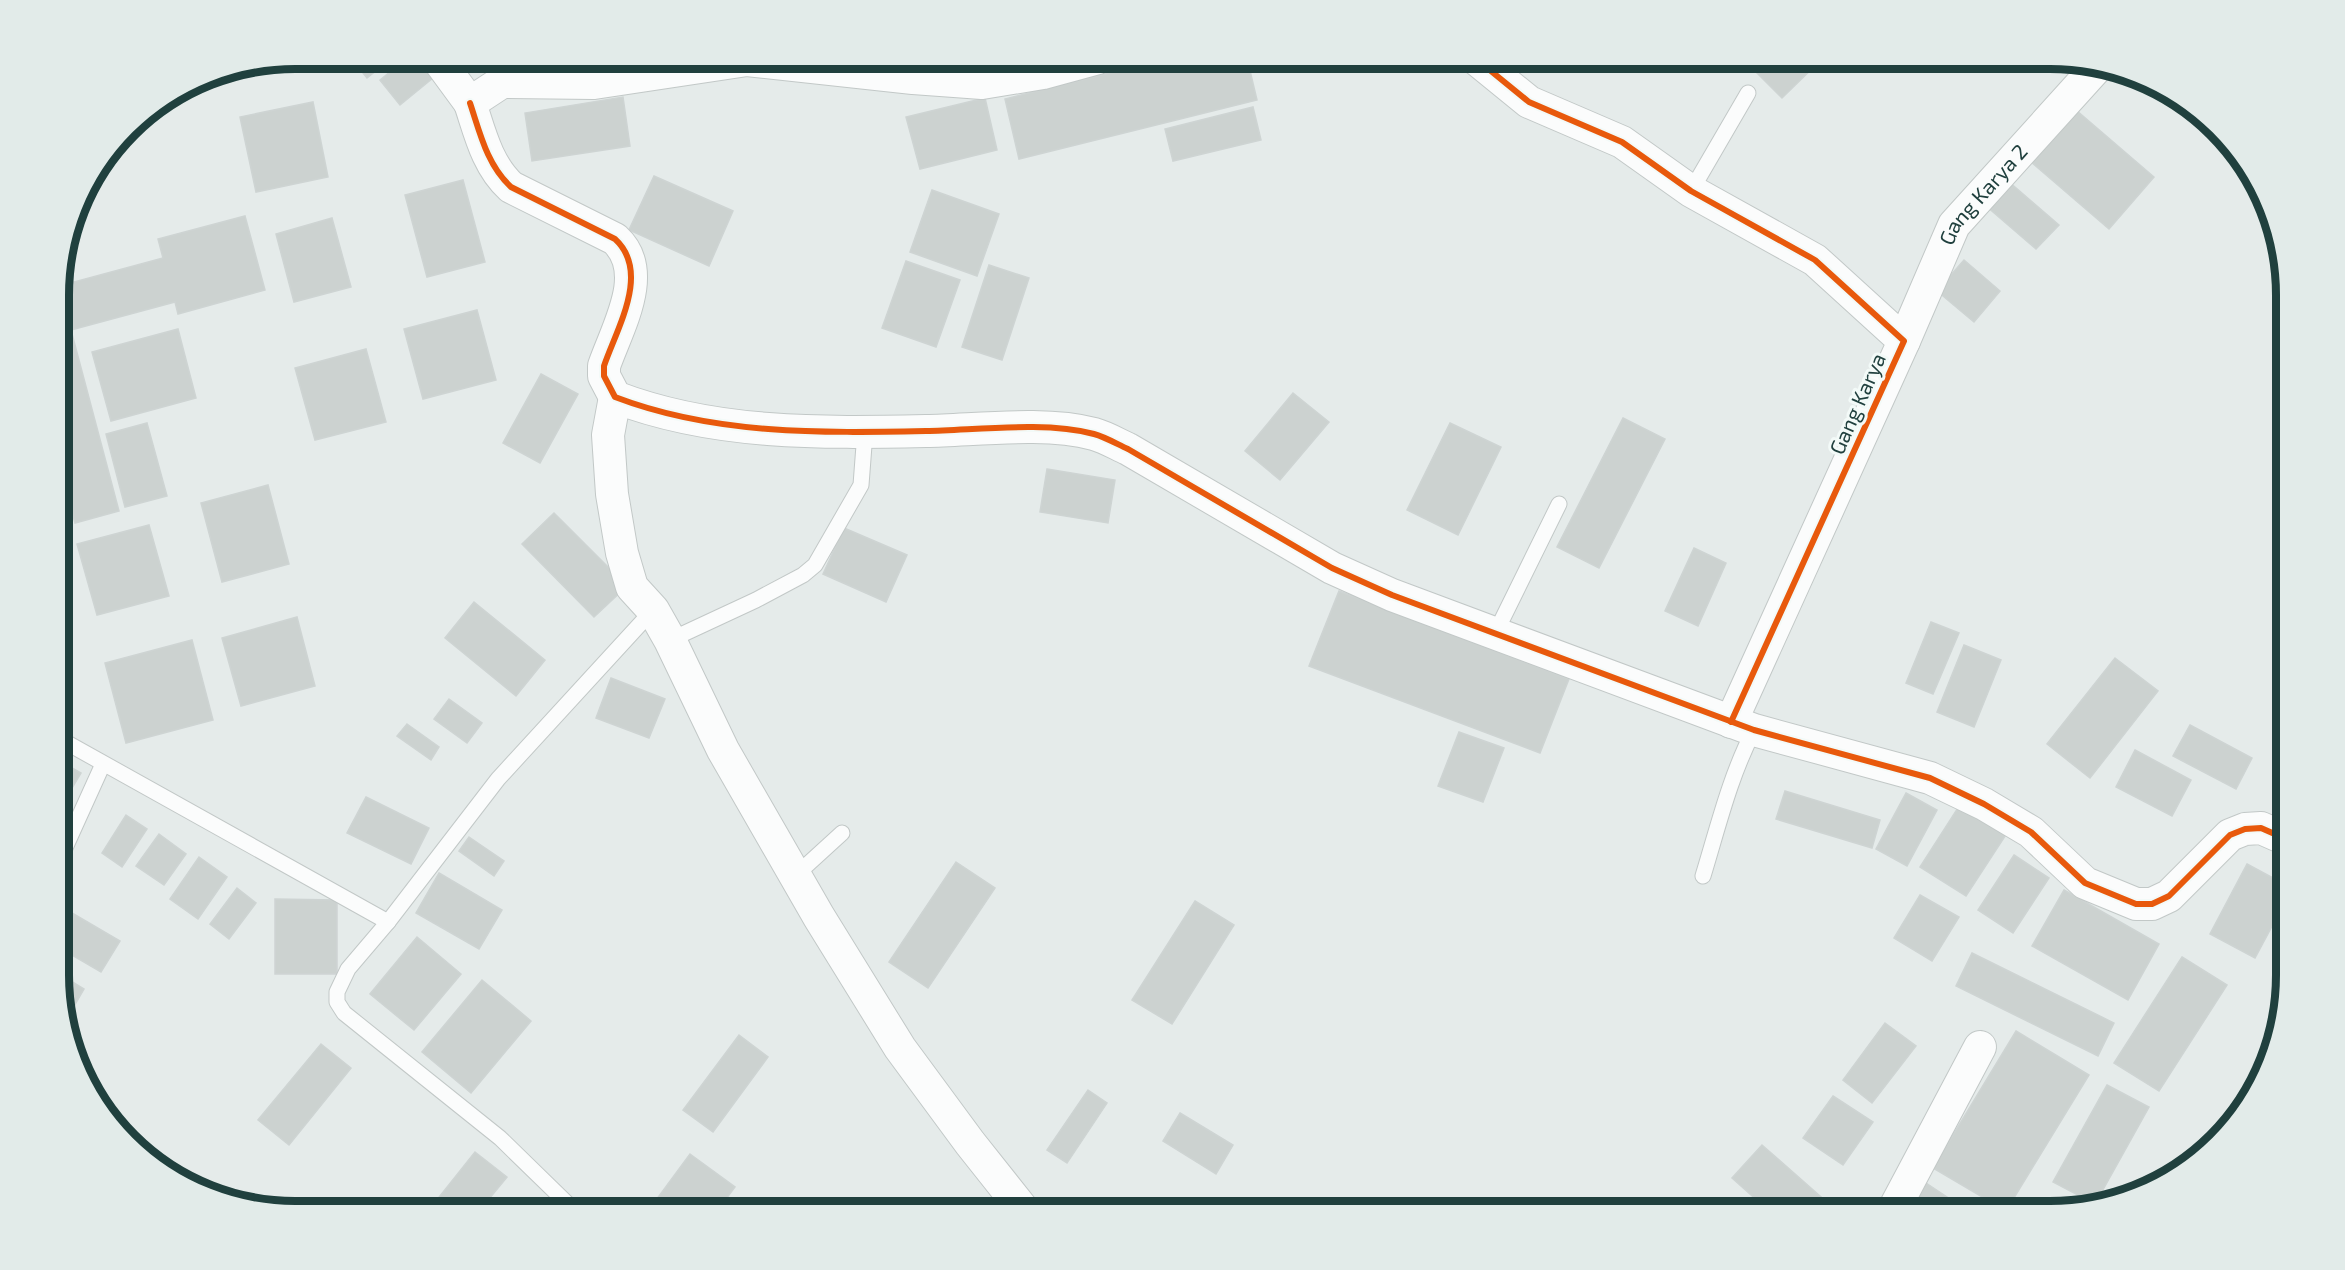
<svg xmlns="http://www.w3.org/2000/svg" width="2345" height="1270" font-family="'Exo 2',sans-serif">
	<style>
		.building { fill: #ccd2d0; stroke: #ced4d3; stroke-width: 1.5 }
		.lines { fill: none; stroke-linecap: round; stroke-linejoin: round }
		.service-casing { stroke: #c2c8c7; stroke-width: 17 }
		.minor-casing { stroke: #c2c8c7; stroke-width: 34 }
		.service { stroke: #fbfcfc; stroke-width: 15 }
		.minor { stroke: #fbfcfc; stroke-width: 32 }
		.cycleway-casing { stroke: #f3faf8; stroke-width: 10 }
		.cycleway { stroke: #e8590c; stroke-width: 6 }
		.labels { text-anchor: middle; stroke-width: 6; stroke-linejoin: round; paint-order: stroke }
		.street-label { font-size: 21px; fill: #20403e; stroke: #f3faf8 }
		.rim { fill: none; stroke: #20403e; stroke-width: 8 }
	</style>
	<rect width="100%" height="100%" fill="#e5ebea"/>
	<g class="building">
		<path d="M319,58H343L330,70Z"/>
		<path d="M351,58H392L367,78Z"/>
		<path d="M407,58H417L433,78L400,105L380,80Z"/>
		<path d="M1170,58H1247L1257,100L1019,159L1005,99Z"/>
		<path d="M1754,58H1823L1782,98L1748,64Z"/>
		<path d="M623,97L630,146L532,161L525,113Z"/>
		<path d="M985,98L997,150L920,169L906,117Z"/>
		<path d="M313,102L328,177L256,192L240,117Z"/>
		<path d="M1253,107L1261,140L1173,161L1165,129Z"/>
		<path d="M2076,110L2154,177L2109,229L2031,162Z"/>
		<path d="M654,176L733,211L709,266L629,230Z"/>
		<path d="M463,180L485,262L427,277L405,195Z"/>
		<path d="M2008,181L2059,225L2036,249L1986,206Z"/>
		<path d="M932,190L999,214L977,276L910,252Z"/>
		<path d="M245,216L265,290L178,314L175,302L71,330L119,511L75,523L59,467V286L163,258L158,239Z"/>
		<path d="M332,218L351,287L294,302L276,234Z"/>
		<path d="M1964,260L2000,291L1974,322L1937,291Z"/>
		<path d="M906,261L960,280L936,347L882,328Z"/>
		<path d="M989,265L1029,278L1002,360L962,347Z"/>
		<path d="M477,310L496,380L423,399L404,329Z"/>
		<path d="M178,329L196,398L111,421L92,352Z"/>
		<path d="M366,349L386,422L315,440L295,368Z"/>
		<path d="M541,374L578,394L540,463L503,443Z"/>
		<path d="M1293,393L1329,422L1280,480L1245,451Z"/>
		<path d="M1623,418L1665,439L1599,568L1557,547Z"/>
		<path d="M147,423L167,496L125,507L106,434Z"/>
		<path d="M1450,423L1501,447L1458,535L1407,510Z"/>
		<path d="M1047,469L1115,480L1108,523L1040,512Z"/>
		<path d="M268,485L289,564L222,582L201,503Z"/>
		<path d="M554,513L627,586L594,617L522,544Z"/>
		<path d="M149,525L169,596L97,615L77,544Z"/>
		<path d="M844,528L907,555L886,602L823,574Z"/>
		<path d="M1694,548L1726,563L1698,626L1665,611Z"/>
		<path d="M1339,591L1569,679L1540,753L1309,666Z"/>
		<path d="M474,602L545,660L516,696L445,638Z"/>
		<path d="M297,617L315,686L241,706L222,638Z"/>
		<path d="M1931,622L1959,633L1933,694L1906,683Z"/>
		<path d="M192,640L213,720L126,743L105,663Z"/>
		<path d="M1964,645L2001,660L1974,727L1937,712Z"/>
		<path d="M2115,658L2158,691L2090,778L2047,744Z"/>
		<path d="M611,678L665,699L649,738L596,718Z"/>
		<path d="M449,699L482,723L467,743L434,719Z"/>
		<path d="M407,724L439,747L431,760L397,736Z"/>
		<path d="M2190,725L2252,758L2236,789L2173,756Z"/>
		<path d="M1459,732L1504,748L1483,802L1438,786Z"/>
		<path d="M2135,750L2191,780L2172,816L2116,787Z"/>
		<path d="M60,761L81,773L60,808Z"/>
		<path d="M1785,791L1880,820L1872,848L1776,819Z"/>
		<path d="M1906,793L1937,810L1907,866L1876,849Z"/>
		<path d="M366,797L429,828L411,864L347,833Z"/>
		<path d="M1963,800L2009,830L1966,896L1920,867Z"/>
		<path d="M126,815L147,829L122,867L102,853Z"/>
		<path d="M159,834L186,854L164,885L136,866Z"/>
		<path d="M469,837L504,861L494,876L459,851Z"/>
		<path d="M2014,855L2049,878L2013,933L1978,910Z"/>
		<path d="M199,857L227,877L198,919L170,899Z"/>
		<path d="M956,862L995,888L928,988L889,962Z"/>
		<path d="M2247,864L2286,885V900L2255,958L2210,934Z"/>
		<path d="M439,873L502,910L479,949L416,913Z"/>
		<path d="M237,888L256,903L229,939L210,924Z"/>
		<path d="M2064,890L2159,944L2128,1000L2032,946Z"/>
		<path d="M1920,895L1959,917L1932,961L1894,938Z"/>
		<path d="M275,899L337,900V974H275Z"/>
		<path d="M1195,901L1234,925L1172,1024L1132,1000Z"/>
		<path d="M60,906L120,941L101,972L60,948Z"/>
		<path d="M417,937L461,974L414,1030L370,994Z"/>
		<path d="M1972,953L2114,1023L2098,1056L1956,986Z"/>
		<path d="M2182,957L2227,985L2159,1091L2114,1063Z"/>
		<path d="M61,975L84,989L66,1020L61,1006Z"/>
		<path d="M482,980L531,1021L471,1093L422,1052Z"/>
		<path d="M1885,1023L1916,1046L1872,1103L1843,1080Z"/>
		<path d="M2016,1031L2089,1075L2006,1211L1933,1168Z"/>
		<path d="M739,1035L768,1057L713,1132L683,1110Z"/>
		<path d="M321,1044L351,1068L289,1145L258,1120Z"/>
		<path d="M2107,1085L2149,1107L2095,1204L2053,1182Z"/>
		<path d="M1088,1090L1107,1103L1067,1163L1047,1150Z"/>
		<path d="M1833,1096L1873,1122L1843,1165L1803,1138Z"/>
		<path d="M1180,1113L1233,1145L1216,1174L1163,1141Z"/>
		<path d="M1762,1145L1828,1203L1822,1211H1769L1732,1178Z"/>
		<path d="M475,1152L507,1177L479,1211H428Z"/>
		<path d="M690,1154L735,1187L717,1211H648Z"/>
		<path d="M1920,1179L1968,1211H1899Z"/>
	</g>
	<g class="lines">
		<g class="service-casing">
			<g id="service">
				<path d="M1691,191L1748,93"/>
				<path d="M1495,634L1559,504"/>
				<path d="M670,640L756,600L803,575L815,565L861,485L865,432"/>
				<path d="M60,739L388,922"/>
				<path d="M60,859L103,764"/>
				<path d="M796,875L842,833"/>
				<path d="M1703,876C1718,827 1730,776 1754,730"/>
				<path d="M575,1211L500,1138L344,1013L337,1002V992L348,969L388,922L498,779L653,610"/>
			</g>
		</g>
		<g class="minor-casing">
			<g id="minor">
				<path d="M437,58L470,103L502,82L594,83L747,60L913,78L982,83L1043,73L1098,58"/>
				<path d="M1475,58L1529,102L1622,142L1691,191L1815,260L1904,341L1731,722"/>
				<path d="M470,103C480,133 487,165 511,187L615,239C651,272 617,328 604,366V376L615,397C714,435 821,433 926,431C977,430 1045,421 1094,434C1105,437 1117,444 1128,449L1332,568L1392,595L1754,730L1930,778L1984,804L2031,832L2085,883L2136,904H2152L2169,896L2230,835L2245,829L2261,828L2286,839"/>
				<path id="s1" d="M1904,341L1954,225L2095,69"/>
				<path d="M615,397L608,435L612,494L622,553L632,587L653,610L670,640L723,750L819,917L900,1048L970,1143L1024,1211"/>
				<path d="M1893,1211L1980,1047"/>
			</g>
		</g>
		<use href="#service" class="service"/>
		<use href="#minor" class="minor"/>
		<g class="cycleway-casing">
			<g id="cycleway">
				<path d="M1475,58L1529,102L1622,142L1691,191L1815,260L1904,341L1731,722"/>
				<path d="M470,103C480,133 487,165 511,187L615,239C651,272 617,328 604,366V376L615,397C714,435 821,433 926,431C977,430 1045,421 1094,434C1105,437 1117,444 1128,449L1332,568L1392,595L1754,730L1930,778L1984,804L2031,832L2085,883L2136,904H2152L2169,896L2230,835L2245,829L2261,828L2286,839"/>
			</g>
		</g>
		<use href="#cycleway" class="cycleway"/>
	</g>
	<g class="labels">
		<g class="street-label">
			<text dy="7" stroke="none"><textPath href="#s1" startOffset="168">Gang Karya 2</textPath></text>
			<text transform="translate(1858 404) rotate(-66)" y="7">Gang Karya</text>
		</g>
	</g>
	<path d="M0 0H2345V1270H0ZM295 69H2050A226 226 0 0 1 2276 295V975A226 226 0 0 1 2050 1201H295A226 226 0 0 1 69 975V295A226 226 0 0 1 295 69Z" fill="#e2ebe9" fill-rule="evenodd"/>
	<path class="rim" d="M295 69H2050A226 226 0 0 1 2276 295V975A226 226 0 0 1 2050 1201H295A226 226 0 0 1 69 975V295A226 226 0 0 1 295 69Z"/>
</svg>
